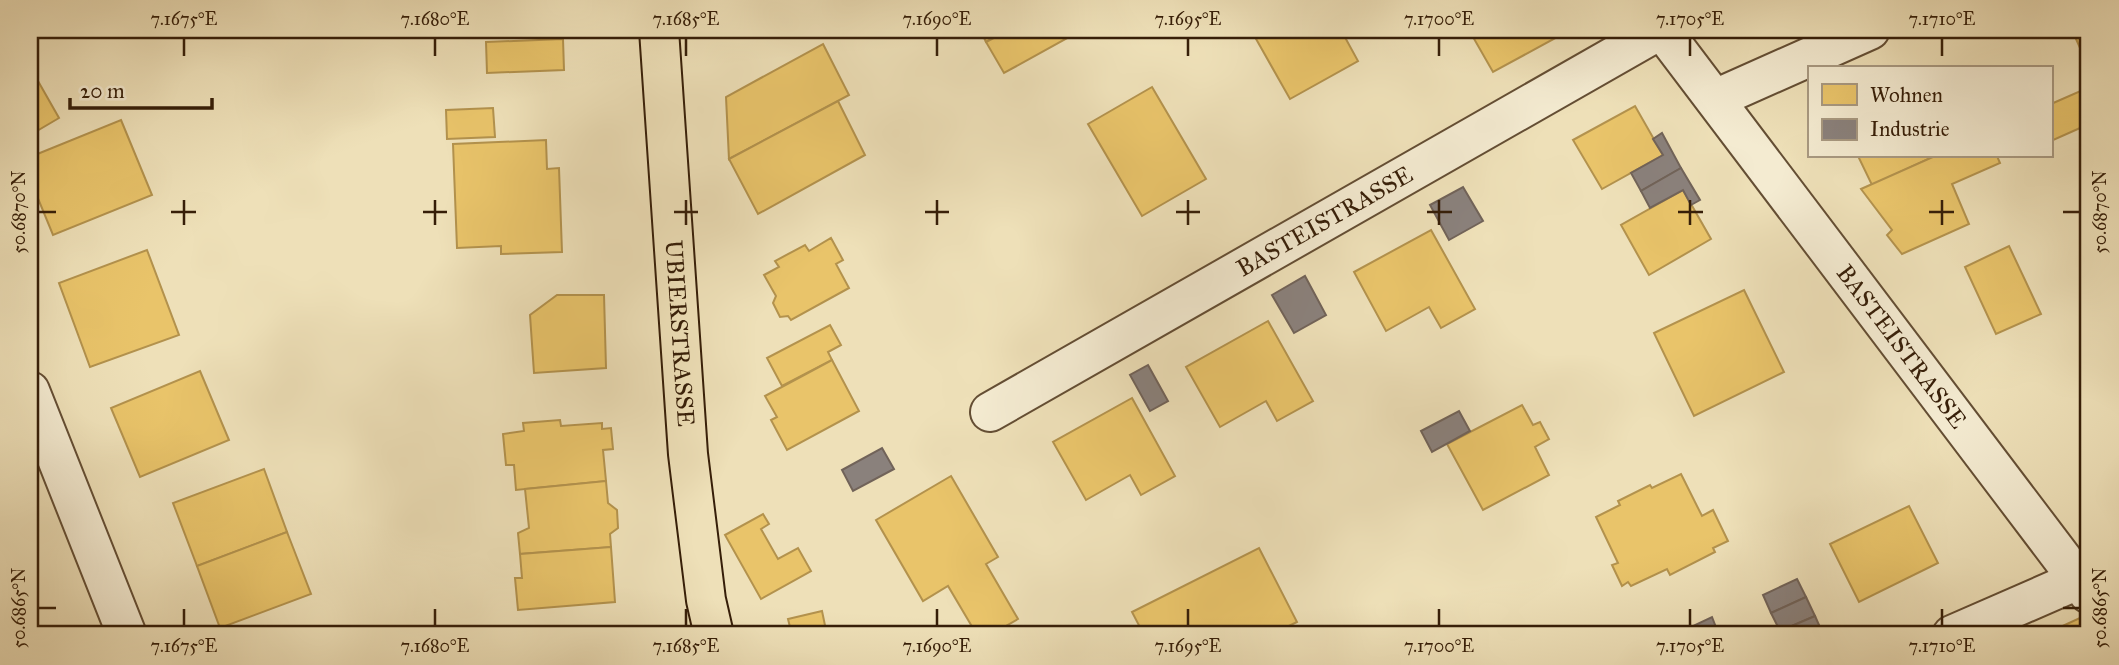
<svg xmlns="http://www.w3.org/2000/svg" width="2119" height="665" font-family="'IM FELL Great Primer',serif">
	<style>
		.homes { fill: #e9c46a; stroke: #b3924d; stroke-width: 2 }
		.industry { fill: #8a817c; stroke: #716359; stroke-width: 2 }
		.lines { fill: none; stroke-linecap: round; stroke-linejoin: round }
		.minor-casing { stroke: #644e34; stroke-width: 42 }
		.major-casing { stroke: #361e08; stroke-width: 42 }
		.minor { stroke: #f4ebd1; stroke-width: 38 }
		.major { stroke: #eee0b8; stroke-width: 38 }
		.ticks { fill: none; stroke: #361e08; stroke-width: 2.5 }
		.labels { text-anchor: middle; stroke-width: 7; stroke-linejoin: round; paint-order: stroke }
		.street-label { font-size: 24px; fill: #361e08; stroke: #f4ebd1 }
		.neatline { fill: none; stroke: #361e08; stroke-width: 2.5 }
		.ticks-label { font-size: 18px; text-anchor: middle; fill: #361e08 }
	</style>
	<rect width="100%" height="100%" fill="#eee0b8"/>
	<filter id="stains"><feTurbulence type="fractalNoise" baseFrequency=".00286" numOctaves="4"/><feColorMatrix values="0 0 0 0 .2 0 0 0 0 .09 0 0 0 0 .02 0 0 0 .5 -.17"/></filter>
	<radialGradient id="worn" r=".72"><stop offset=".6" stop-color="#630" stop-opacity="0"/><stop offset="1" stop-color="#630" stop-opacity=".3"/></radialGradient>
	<g class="homes">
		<path d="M980,30H1009L986,42Z"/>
		<path d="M1009,30H1079L1080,31L1004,73L986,42Z"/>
		<path d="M1251,30H1341L1358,61L1290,99Z"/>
		<path d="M1469,30H1570L1493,72Z"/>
		<path d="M2072,30H2089V68Z"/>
		<path d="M563,39L564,70L487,73L486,42Z"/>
		<path d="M823,44L849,95L729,159L726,97Z"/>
		<path d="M38,81L59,118L30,135V86Z"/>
		<path d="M1152,87L1206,179L1142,216L1088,124Z"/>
		<path d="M2085,89L2089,99V124L2051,141V104Z"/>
		<path d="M838,101L865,155L758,214L729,159Z"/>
		<path d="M1635,106L1663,155L1602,189L1573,140Z"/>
		<path d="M493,108L495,137L447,139L446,110Z"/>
		<path d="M121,120L152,195L53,235L30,179V157Z"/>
		<path d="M546,140L547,169L559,168L562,252L501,254V246L457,248L453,144Z"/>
		<path d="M1858,156H1935L1872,185Z"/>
		<path d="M1935,156H1997L2000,163L1952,184L1969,224L1902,254L1887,235L1892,230L1861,189Z"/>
		<path d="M1683,190L1711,239L1649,275L1621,225Z"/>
		<path d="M1431,230L1475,309L1441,328L1429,307L1386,331L1354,272Z"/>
		<path d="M831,238L843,260L836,264L849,288L791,320L788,316L780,317L773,303L776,296L764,275L779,267L775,261L805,245L809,251Z"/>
		<path d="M2009,246L2041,314L1996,334L1965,267Z"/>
		<path d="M147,250L179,335L90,367L59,283Z"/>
		<path d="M1744,290L1784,372L1694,416L1654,333Z"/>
		<path d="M557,295H604L606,368L534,373L530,315Z"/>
		<path d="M1268,321L1313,401L1277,421L1266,401L1220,427L1186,367Z"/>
		<path d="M830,325L841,345L828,352L832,360L782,386L767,358Z"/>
		<path d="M832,360L859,411L787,450L771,420L777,417L765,396Z"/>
		<path d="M200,371L229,440L140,477L111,408Z"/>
		<path d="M1132,398L1175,476L1141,495L1130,475L1086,500L1053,442Z"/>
		<path d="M1522,405L1533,425L1540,422L1549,439L1535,447L1549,475L1483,510L1447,444Z"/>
		<path d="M560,420L561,426L602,423V429L611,428L613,449L603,450L606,481L516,490L514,465H506L503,434L524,431L523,423Z"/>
		<path d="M264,469L287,532L197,566L173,503Z"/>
		<path d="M1681,474L1702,516L1713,510L1728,541L1713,548L1715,552L1670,575L1667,569L1631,586L1628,582L1622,586L1612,565L1618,563L1596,517L1620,505L1618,501L1650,485L1652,488Z"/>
		<path d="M951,476L998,557L986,564L1018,619L990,635H977L948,586L923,601L876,520Z"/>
		<path d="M606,481L608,503L617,510L618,528L610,534L611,547L520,554L518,533L529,528L525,489Z"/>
		<path d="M1909,506L1938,563L1859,602L1830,544Z"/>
		<path d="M763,514L769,524L761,529L778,559L798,548L811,571L761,599L725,535Z"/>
		<path d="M287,532L311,594L220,628L197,566Z"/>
		<path d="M611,547L615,602L518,610L515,578H522L520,554Z"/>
		<path d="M1259,548L1297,622L1270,635H1144L1132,612Z"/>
		<path d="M822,611L827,635H768L767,633L790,627L788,619Z"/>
		<path d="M2082,617L2089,628V635H2043Z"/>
	</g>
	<g class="industry">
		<path d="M1662,133L1681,168L1641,191L1631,173L1663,155L1653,139Z"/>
		<path d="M1681,168L1700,200L1691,205L1683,190L1650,208L1641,191Z"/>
		<path d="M1463,187L1483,221L1449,240L1430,205Z"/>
		<path d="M1305,276L1326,315L1294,333L1272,295Z"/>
		<path d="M1148,365L1168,401L1150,411L1130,375Z"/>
		<path d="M1459,411L1470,431L1432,452L1421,431Z"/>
		<path d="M882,448L894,469L853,491L842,470Z"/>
		<path d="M1797,579L1806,597L1771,613L1763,595Z"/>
		<path d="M1806,597L1815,616L1780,631L1771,613Z"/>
		<path d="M1815,616L1823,634L1782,635L1780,631Z"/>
		<path d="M1712,617L1719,635H1677L1676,634Z"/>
	</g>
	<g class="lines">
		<g class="minor-casing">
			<g id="minor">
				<path id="s1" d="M1662,30L2089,594"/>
				<path d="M1715,99L1870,30"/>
				<path d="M30,391L127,635"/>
				<path id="s2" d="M990,412L1660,30"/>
				<path d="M1952,635L2080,579"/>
			</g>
		</g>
		<g class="major-casing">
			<g id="major">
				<path id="s3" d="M659,30L688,454L706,600L714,635"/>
			</g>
		</g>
		<use href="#minor" class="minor"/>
		<use href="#major" class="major"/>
	</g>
	<path class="ticks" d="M184,38V56M435,38V56M686,38V56M937,38V56M1188,38V56M1439,38V56M1690,38V56M1942,38V56M184,200V225M435,200V225M686,200V225M937,200V225M1188,200V225M1439,200V225M1690,200V225M1942,200V225M38,212H56M171,212H196M423,212H447M674,212H698M925,212H949M1176,212H1200M1427,212H1452M1678,212H1703M1929,212H1954M2063,212H2080M38,608H56M2063,608H2080M184,609V626M435,609V626M686,609V626M937,609V626M1188,609V626M1439,609V626M1690,609V626M1942,609V626"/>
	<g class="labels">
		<g class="street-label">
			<text dy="8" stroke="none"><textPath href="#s2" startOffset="385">BASTEISTRASSE</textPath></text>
			<text dy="8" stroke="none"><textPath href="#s3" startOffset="304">UBIERSTRASSE</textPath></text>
			<text dy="8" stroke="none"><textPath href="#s1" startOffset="397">BASTEISTRASSE</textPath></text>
		</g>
	</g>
	<rect width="2119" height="665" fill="none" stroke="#eee0b8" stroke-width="77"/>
	<rect x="1808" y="66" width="245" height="91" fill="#f4ebd1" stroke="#a89981" stroke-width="2"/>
	<rect x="1822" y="84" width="35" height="21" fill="#e9c46a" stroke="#a89981" stroke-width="2"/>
	<text x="1870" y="102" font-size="21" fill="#361e08">Wohnen</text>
	<rect x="1822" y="119" width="35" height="21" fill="#8a817c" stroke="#a89981" stroke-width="2"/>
	<text x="1870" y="136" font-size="21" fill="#361e08">Industrie</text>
	<path d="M70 98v10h142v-10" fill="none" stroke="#361e08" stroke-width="3.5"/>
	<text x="80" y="98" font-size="21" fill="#361e08" stroke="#f4ebd1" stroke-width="5" paint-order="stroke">20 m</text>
	<rect x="38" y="38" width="2042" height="588" class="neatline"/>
	<g class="ticks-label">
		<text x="184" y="25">7.1675°E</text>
		<text x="435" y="25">7.1680°E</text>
		<text x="686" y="25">7.1685°E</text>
		<text x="937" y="25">7.1690°E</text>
		<text x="1188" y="25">7.1695°E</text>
		<text x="1439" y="25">7.1700°E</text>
		<text x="1690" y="25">7.1705°E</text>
		<text x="1942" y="25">7.1710°E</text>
		<text transform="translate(19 212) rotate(-90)" y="6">50.6870°N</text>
		<text transform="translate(2100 212) rotate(-90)" y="6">50.6870°N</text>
		<text transform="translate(19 608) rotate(-90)" y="6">50.6865°N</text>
		<text transform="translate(2100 608) rotate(-90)" y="6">50.6865°N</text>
		<text x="184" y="652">7.1675°E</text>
		<text x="435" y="652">7.1680°E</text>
		<text x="686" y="652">7.1685°E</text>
		<text x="937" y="652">7.1690°E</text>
		<text x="1188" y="652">7.1695°E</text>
		<text x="1439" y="652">7.1700°E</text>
		<text x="1690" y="652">7.1705°E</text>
		<text x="1942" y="652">7.1710°E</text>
	</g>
	<rect width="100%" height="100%" filter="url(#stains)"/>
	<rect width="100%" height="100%" fill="url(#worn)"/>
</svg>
